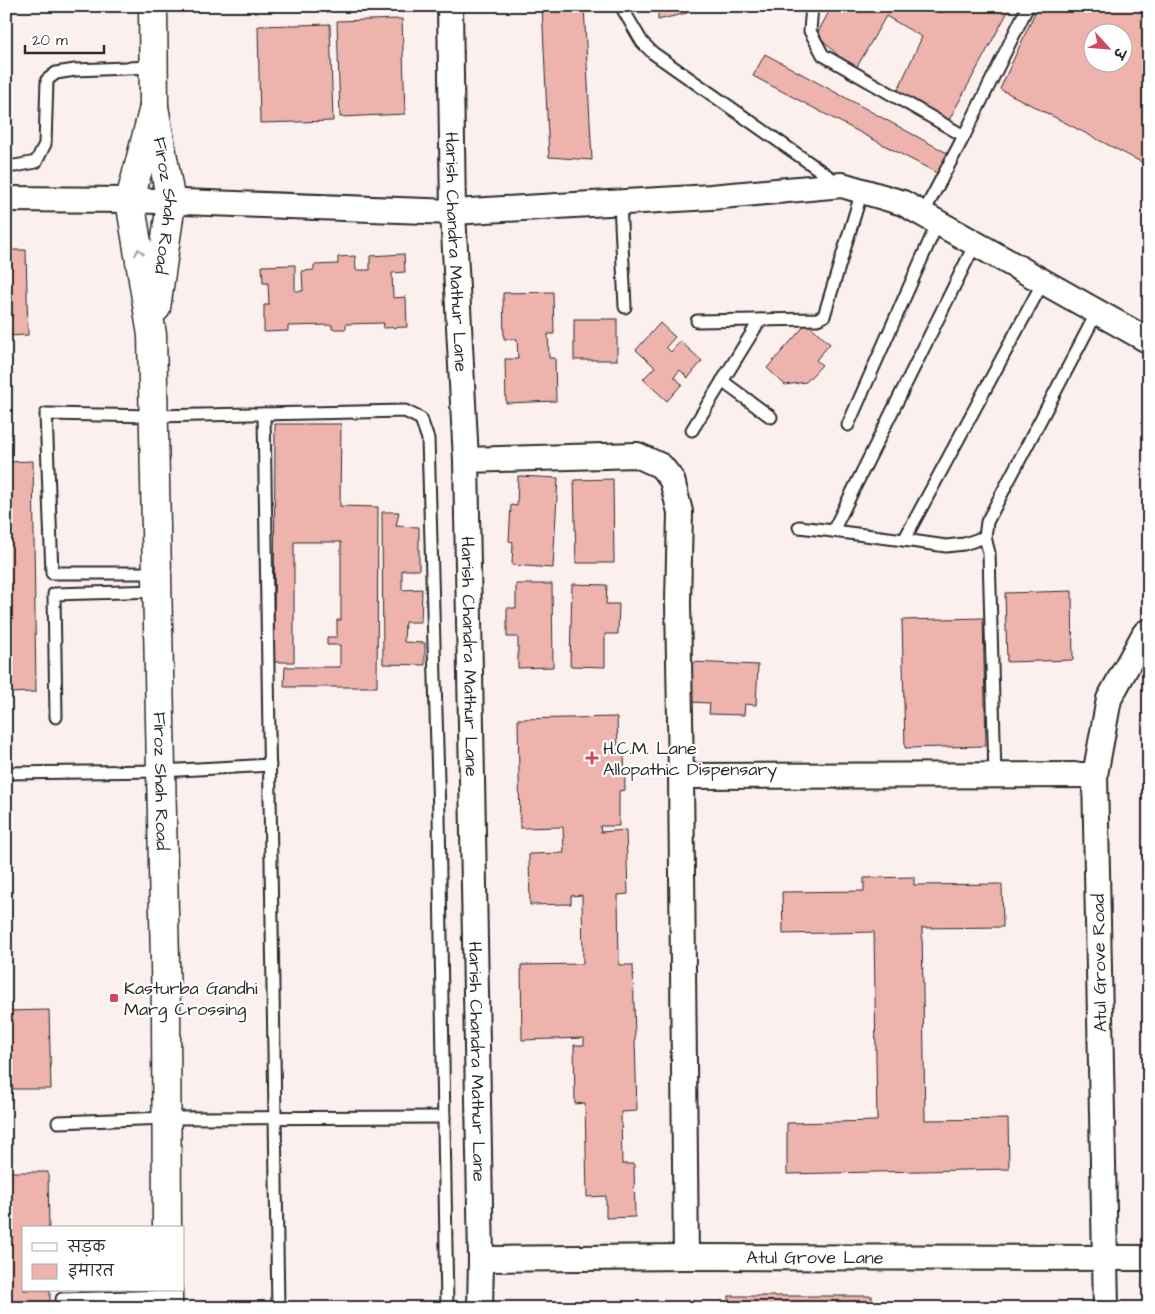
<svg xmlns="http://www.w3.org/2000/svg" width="1155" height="1314" font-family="'Architects Daughter','Playpen Sans Deva',sans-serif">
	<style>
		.building { fill: #eeb3ac; stroke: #2b2b2b; fill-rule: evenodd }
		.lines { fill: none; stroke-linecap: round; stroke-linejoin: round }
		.lane-casing { stroke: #2b2b2b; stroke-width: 15 }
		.street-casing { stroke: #2b2b2b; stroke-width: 28 }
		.secondary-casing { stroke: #2b2b2b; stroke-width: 31 }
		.lane { stroke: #fff; stroke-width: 11 }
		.street { stroke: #fff; stroke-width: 24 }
		.secondary { stroke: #fff; stroke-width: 28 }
		.oneway { stroke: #a0a0a0 }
		.poi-dot { fill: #d1495b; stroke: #fff; stroke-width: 2 }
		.labels { text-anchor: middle; stroke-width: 4.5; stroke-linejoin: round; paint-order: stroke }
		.street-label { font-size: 18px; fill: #2b2b2b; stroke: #fff }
		.poi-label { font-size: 18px; fill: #2b2b2b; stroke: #fff; text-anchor: start }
	</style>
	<rect width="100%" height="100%" fill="#fcf0ee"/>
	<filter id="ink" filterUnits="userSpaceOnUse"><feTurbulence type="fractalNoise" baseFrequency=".02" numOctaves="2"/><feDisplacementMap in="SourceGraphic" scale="10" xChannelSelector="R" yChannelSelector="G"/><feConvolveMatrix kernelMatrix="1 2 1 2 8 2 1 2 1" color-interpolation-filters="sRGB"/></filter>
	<g filter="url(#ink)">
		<g class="building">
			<path d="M542,6H584L592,160L549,157Z"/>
			<path d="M658,6H688L687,13L658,20Z"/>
			<path d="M832,6H931L942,13L946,6H1011L949,120L897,92L922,37L886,16L854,72L817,34Z"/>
			<path d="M1038,6H1149V166L1000,89ZM1092,32H1122V62H1092Z"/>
			<path d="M402,19L405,114L340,117L337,21Z"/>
			<path d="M330,24L333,121L260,123L258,26Z"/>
			<path d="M765,54L949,154L937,173L753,76Z"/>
			<path d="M6,250H26L28,335L6,336Z"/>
			<path d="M404,254L405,272L392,273L393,298L406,297L407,327L383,328L384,323L346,324V329H332V325L288,326V331L264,332V305H269L268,283H263L262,266L295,265V291H303L302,271L314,270V265L338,264V257L355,256L356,270H370V256Z"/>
			<path d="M553,292L554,334H548L549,358H555L556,401L506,403L505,359H518L517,339H504L503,293Z"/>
			<rect x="574" y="319" width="43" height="41"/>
			<path d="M660,323L675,337L666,347L671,352L680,341L702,361L688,378L680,370L674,377L682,384L667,401L643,379L655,367L636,350Z"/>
			<path d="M807,323L830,344L816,360L822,365L806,382L785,385L767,368Z"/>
			<path d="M275,424H341L340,506L378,507L377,687H284L285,667H340V645H327V637H337V620H341V542H294V662H274Z"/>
			<path d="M33,461L36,692L6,693V462Z"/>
			<path d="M518,476L558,478L553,568L512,565L513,542L509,541L511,505L517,506Z"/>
			<path d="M613,479L614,563H576L574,480Z"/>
			<path d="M382,512H399L396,526L419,527V570H402V590L422,589L421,622H405L404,642L425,643V665L383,664Z"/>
			<path d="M516,584H552L553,667L518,668V637H507V608H516Z"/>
			<path d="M572,584L607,585L606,604H619L618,634H605V667L570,666Z"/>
			<path d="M1072,591L1073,660L1007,662L1005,593Z"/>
			<path d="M983,618L986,746L905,748L902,620Z"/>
			<path d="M691,662L758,665L756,705L745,704L744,715L709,714L710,703L689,702Z"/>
			<path d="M617,717L618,751L624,752L625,790L619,791V826H600L601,832L626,830L628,894L618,895L619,965H633L637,1111L621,1112L622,1164H634L635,1217L606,1218V1196L587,1197L585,1103L575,1104L574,1045H584V1038L522,1040L521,965L583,964L582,895L571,896V904L530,905L529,854L564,853L563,827L520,828L518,719Z"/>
			<path d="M914,877V885L1002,884L1003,927L922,928L925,1120L1008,1119L1009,1169L787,1174V1123L877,1121L874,932L783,934L782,892L864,891V878Z"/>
			<path d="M49,1010L51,1089H6V1011Z"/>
			<path d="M6,1172H48L49,1228H24V1290H50V1308H6Z"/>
			<rect x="729" y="1296" width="143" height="12"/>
		</g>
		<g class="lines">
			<g class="lane-casing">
				<g id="lane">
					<path d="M621,6L642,42L653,53L838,183"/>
					<path d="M812,6L810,31L823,55L964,136"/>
					<path d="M6,165L15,166L36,162L45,144L47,80L56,73L75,70L153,67"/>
					<path d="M620,202L625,307"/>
					<path d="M923,214L964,136L1028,6"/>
					<path d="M1043,282L904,540L946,546L964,544L985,537L987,522L1097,312"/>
					<path d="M697,321L817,319L824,316L862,191"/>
					<path d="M722,381L771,417"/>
					<path d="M264,414L278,1308"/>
					<path d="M848,425L938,222"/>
					<path d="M692,430L760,320"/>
					<path d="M799,527L833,531L975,244"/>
					<path d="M833,531L904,540"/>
					<path d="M985,537L989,553L995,775"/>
					<path d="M157,573H52L46,414L154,416L405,411L421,419L428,439L439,815L447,1308"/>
					<path d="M56,717L54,594L158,591"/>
					<path d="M6,773L161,771L270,765"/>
					<path d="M58,1122L167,1118L444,1117"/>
					<path d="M62,1299L168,1296"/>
				</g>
			</g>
			<g class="street-casing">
				<g id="street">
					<path id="s1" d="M450,6L453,212L466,460L481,1259L480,1308"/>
					<path d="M6,199L130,200L453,212L711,197L842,185L903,203L1149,341"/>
					<path d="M466,460L637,455L661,466L672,480L680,512L678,602L681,776L1095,775"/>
					<path d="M681,776L686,1257"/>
					<path id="s2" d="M481,1259L686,1257L1149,1258"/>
					<path d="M1106,1308L1095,775L1109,699L1145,633L1149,631"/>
				</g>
			</g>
			<g class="secondary-casing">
				<g id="secondary">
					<path id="s3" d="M153,6L154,107L171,203L156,308"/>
					<path id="s4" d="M154,107L130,200L152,335L166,1011L167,1228"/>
					<path d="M168,1290V1308"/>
				</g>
			</g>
			<use href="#lane" class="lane"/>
			<use href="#street" class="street"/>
			<use href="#secondary" class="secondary"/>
		</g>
		<defs><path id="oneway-chevron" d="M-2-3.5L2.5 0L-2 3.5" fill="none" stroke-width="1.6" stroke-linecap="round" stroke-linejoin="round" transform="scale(1.25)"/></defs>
		<use class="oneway" href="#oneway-chevron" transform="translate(139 252) rotate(-99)"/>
	</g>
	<g class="poi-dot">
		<path d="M589.5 750.5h5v5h5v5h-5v5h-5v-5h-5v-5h5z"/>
		<rect x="109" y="993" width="10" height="10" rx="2.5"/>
	</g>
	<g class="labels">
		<g class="street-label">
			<text dy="6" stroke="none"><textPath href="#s3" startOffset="201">Firoz Shah Road</textPath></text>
			<text dy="6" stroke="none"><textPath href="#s1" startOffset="246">Harish Chandra Mathur Lane</textPath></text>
			<text dy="6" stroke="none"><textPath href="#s1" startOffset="651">Harish Chandra Mathur Lane</textPath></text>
			<text dy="6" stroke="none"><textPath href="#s4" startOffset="679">Firoz Shah Road</textPath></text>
			<text transform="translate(1099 963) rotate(-91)" y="6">Atul Grove Road</text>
			<text dy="6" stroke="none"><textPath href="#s1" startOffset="1056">Harish Chandra Mathur Lane</textPath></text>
			<text dy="6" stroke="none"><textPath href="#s2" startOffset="334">Atul Grove Lane</textPath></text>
		</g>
		<g class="poi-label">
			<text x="603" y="754">H.C.M. Lane<tspan x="603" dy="21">Allopathic Dispensary</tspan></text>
			<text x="124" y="994">Kasturba Gandhi<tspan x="124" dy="21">Marg Crossing</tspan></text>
		</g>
	</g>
	<rect width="1155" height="1314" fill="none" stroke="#fff" stroke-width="25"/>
	<rect x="12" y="12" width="1130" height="1289" fill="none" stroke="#2b2b2b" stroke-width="2" filter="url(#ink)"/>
	<rect x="22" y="1226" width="162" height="65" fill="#ffffff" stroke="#aaaaaa"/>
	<rect x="32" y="1243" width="25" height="8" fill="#ffffff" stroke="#aaaaaa"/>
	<text x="68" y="1252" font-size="15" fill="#2b2b2b">सड़क</text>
	<rect x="32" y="1264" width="25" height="15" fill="#eeb3ac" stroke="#aaaaaa"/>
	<text x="68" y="1276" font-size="15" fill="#2b2b2b">इमारत</text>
	<g transform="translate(1108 48) rotate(116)"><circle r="24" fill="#ffffff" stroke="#aaaaaa"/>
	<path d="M0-4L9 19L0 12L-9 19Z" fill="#d1495b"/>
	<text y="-8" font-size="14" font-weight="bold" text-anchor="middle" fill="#2b2b2b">उ</text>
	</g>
	<path d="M25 45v8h79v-8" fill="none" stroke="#2b2b2b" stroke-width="2.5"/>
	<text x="32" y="45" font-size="15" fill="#2b2b2b" stroke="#ffffff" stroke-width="4" paint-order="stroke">20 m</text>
</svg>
